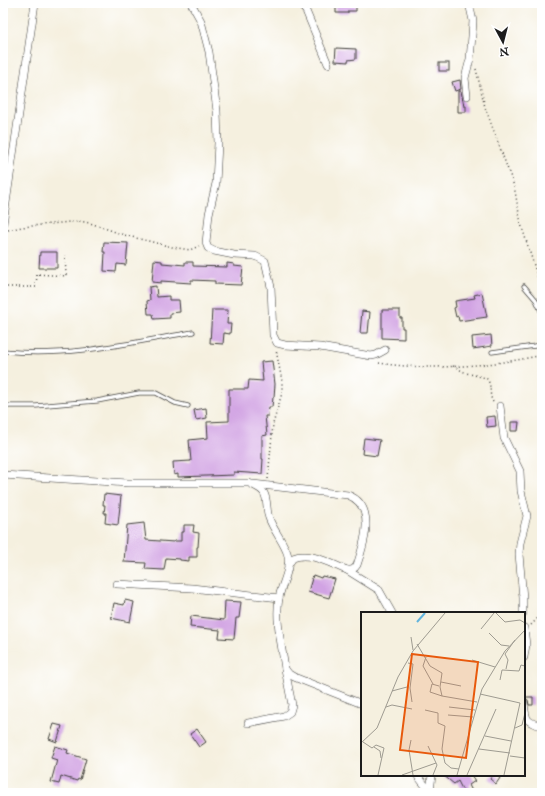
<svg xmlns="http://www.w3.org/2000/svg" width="545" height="796" font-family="'IM FELL Great Primer',serif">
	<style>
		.building { fill: #d1a3e3 }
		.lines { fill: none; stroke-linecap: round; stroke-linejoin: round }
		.service-casing { stroke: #3d3c39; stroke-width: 5 }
		.minor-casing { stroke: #3d3c39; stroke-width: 8 }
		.path { stroke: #3d3c39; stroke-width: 1.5; stroke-dasharray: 1 3; stroke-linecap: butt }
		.service { stroke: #fff; stroke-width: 3.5 }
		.minor { stroke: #fff; stroke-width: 7 }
		.inset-river { fill: none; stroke: #62b4dd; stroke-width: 2 }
		.inset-road { fill: none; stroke: #9e9b91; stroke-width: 1 }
		.view { fill: #e8590c; fill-opacity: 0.15; stroke: #e8590c; stroke-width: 2 }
		.inset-edge { fill: none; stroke: #1c1c1c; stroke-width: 2 }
	</style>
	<rect width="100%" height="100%" fill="#fff"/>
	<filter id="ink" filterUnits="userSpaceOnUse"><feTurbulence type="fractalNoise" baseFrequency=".025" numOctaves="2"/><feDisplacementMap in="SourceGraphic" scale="8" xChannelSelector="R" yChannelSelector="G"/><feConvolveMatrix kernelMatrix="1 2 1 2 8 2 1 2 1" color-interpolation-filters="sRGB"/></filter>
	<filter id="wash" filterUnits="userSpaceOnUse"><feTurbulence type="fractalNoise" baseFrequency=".012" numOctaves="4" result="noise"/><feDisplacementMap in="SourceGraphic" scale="16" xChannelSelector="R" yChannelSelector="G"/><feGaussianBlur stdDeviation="0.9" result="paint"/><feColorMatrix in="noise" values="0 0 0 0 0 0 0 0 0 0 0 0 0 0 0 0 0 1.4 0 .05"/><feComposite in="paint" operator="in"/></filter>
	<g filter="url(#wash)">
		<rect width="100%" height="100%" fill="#f5f0df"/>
		<g id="blocks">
			<g class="building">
				<path d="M336,3H356V11H348V13H336Z"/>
				<path d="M336,48L356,49V59L348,60V62L335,61Z"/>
				<rect x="439" y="63" width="10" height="8"/>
				<path d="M460,80L461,89L455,91L452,82Z"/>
				<path d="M458,91H461L464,106H466V112H458Z"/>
				<path d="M104,242L128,243L126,265L117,264L116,272L104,271L105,252H103Z"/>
				<path d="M40,252H57V268H39Z"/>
				<path d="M154,260L162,261V263L185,265V262H193V266L227,267V263L234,264V266L243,267L241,285L215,284V281L191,280V283L161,281V283L152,282Z"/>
				<path d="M156,286L157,297L169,296V300H179L180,312L170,313V318L154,319L153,314H148L147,301L150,300L149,287Z"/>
				<path d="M482,293L487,317L459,321L458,316L456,317L454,308L456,307L455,301L475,298L474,295Z"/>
				<path d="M212,310H228L227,324H231L230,334L224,333L223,344L210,343Z"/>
				<path d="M382,310H400V318H402V328H404V339L382,338Z"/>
				<path d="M362,311L370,312L368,333H360Z"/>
				<path d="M491,335L492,346L473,349L472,337Z"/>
				<path d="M272,361L275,384L274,397H273L272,407H269L268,416H265L267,435L262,436V459H263L262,474L234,472V475L178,477V474L174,475L173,462L191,461L189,440L208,438L207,422L229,421V389H248L249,380L263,381L261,362Z"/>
				<path d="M206,408L207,418L196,420L194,410Z"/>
				<path d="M495,416L496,426L487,427L486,417Z"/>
				<path d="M511,422H519L518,431H511Z"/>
				<path d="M364,438L380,440L377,456L362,454Z"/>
				<path d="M104,494L121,496L118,525L105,523L106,513H104L105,505H103Z"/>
				<path d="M144,523L146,540L174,542V541H181V532H184V525H194L193,532L199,533L198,547H197V557H189V561L180,560V559L166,558L164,570L145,569L146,563L124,562L127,525Z"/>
				<path d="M313,575L321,578L322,576L335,579L329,598L308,592Z"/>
				<path d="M125,600L134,602L130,622L111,618L114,603L124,605Z"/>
				<path d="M225,601L241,602L239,618H236L234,639L219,638L220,630L190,627L191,616L224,620Z"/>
				<path d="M524,697H533V705H529L528,700Z"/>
				<path d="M54,724L62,726L57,742L49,739Z"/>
				<path d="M197,729L206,742L199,747L190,734Z"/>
				<path d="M55,746L68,750L67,753L86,759L80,780L78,779L77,781L61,776L59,784L51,782L57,760L51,758Z"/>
				<path d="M443,775H471L475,781L469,785L473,793H464L458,781L454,784Z"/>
				<path d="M493,775H496L500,778L496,784L490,779Z"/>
			</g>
		</g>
	</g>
	<g filter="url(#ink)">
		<use href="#blocks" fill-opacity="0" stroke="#3d3c39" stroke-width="1"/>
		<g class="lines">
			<g class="service-casing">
				<g id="service">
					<path d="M524,286L536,300L542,313"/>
					<path d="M3,351C67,358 130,343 193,332"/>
					<path d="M492,352L542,345"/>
					<path d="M3,406H36L71,403L97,401L139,393H156L175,403L188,406"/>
				</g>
			</g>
			<g class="minor-casing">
				<g id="minor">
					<path d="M191,3L201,21L209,52L217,111L218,143L216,183L209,214L206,243L208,248L214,251L234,255L255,256L265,261L271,287L273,335L277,343L285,345L320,347L371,356L376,355L385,350"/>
					<path d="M299,3L306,11L328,64"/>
					<path d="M467,96L465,78L470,59L472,36L473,21L469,3"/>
					<path d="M3,224L35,3"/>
					<path d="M500,406L504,438L520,471L521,491L527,516L520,543L519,554L523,598V613"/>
					<path d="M3,475L128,483H249C254,486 261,488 264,493C268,500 266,510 269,518C273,530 286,545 288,556C291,570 281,585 279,598C275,621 282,646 285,669L289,674L294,677L362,704"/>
					<path d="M253,484L348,495C377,506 364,544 357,565C354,570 352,570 347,570C331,564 309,551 293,558L288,565"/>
					<path d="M347,570L379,590L392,613"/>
					<path d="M117,584L192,588L279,598"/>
					<path d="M524,628L526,645L524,657"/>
					<path d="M524,703C526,719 525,722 542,726"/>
					<path d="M248,723L284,716L290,712L292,705L285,669"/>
					<path d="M417,775L431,793"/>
					<path d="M430,791L432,775"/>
				</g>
			</g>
			<g class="path">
				<path d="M476,69L485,107L514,186L521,224L542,291"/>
				<path d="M8,230L22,227L79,221L90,223L124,235L172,247L190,250L199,246"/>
				<path d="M3,287H36L37,274L66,276L65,255"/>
				<path d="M379,363C427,371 494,366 542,355"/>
				<path d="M453,366L466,373L486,378C493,385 488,394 493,402"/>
				<path d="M268,479L273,424L282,393V381L276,350"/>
				<path d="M531,625L542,614"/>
			</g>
			<use href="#service" class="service"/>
			<use href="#minor" class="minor"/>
		</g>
	</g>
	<g transform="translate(361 612)">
		<rect width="164" height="164" fill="#f5f0df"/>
		<path class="inset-river" d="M56,10L64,1"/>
		<path class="inset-road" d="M135,1L144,10L159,8L164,11M120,17L133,1M128,21L140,33L148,34M50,25L52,38M56,32L69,54L81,61L79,75L81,84L116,90M65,45L62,54L72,72M111,48L134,55M47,51L52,52L49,76L51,90M145,57L147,48L144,42L154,28M139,68L141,58L158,59L160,53L164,54M80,70L100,74M78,74L71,72L69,80L81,84M31,79L46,75M119,82L159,91L143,163M25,95L31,93L51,97M88,95L114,98M64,98L77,101V111L84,114L81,137L84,151L90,156L98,157M87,103L112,105M154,116L161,113L164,101M124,124L150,129M50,128L48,138L52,163M2,130L11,136L15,133L23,136L17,163M0,131L16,116L37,65L52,39L84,1M67,134L76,153L72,163M13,135L19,139L20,146M118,137L149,141M149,144L164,146M41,163L75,151M96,163L121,77L144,39L164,18M106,163L135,97"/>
		<path class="view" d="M51,42L117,50L105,146L39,138Z"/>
		<rect width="164" height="164" class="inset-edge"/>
	</g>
	<rect width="545" height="796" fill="none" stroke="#fff" stroke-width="16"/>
	<g transform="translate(503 42) rotate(173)" stroke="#ffffff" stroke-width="3" paint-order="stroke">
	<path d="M0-3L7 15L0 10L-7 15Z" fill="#1c1c1c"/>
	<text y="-6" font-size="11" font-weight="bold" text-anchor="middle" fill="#1c1c1c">N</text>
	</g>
</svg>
